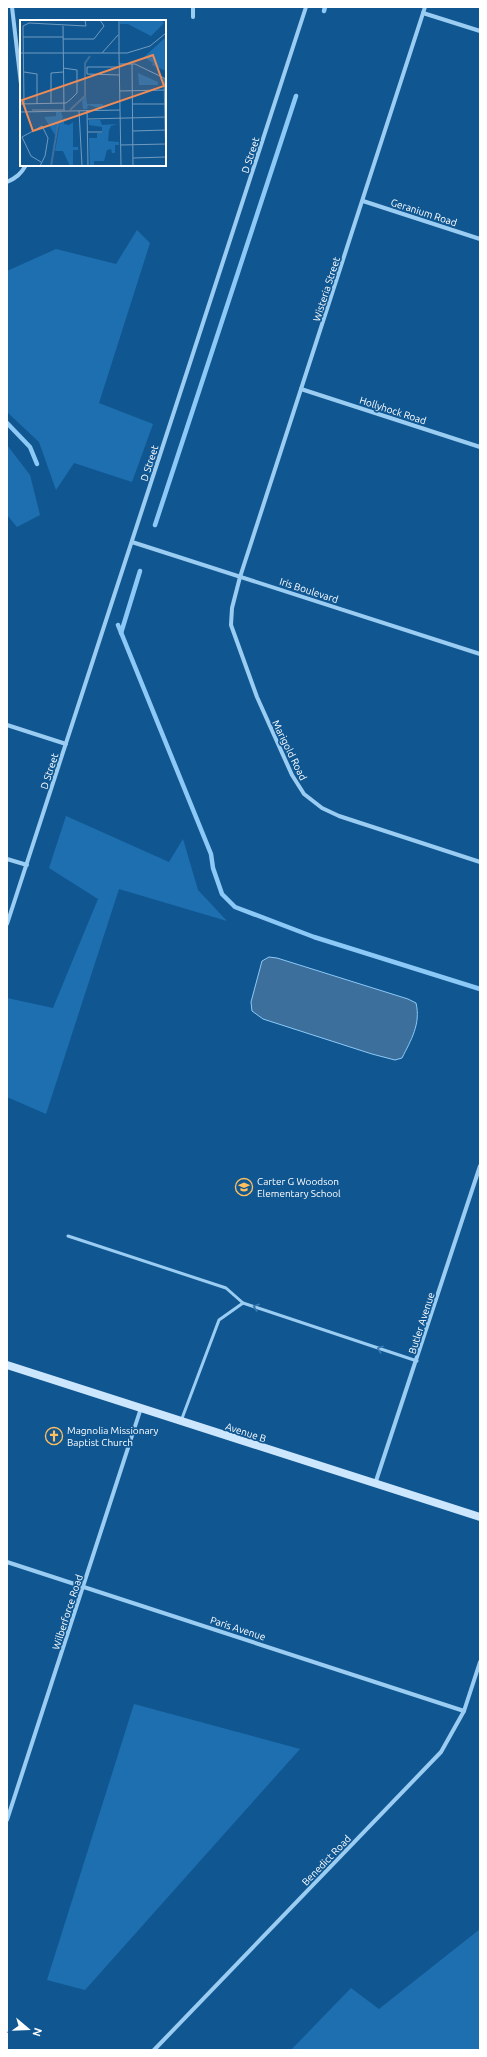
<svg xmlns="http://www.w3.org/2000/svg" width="487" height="2057" font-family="Ubuntu,sans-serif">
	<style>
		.green { fill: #1e6fb0 }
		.water { fill: #3c6f9b; stroke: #8dc9f7 }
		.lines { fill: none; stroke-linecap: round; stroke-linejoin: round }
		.stream { stroke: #8dc9f7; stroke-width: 4.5 }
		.service { stroke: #9bcdf3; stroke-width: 3 }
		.minor { stroke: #9bcdf3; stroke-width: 4 }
		.secondary { stroke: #cbe6fd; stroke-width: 8 }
		.oneway { stroke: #3a7aaf }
		.labels { text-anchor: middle; stroke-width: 3.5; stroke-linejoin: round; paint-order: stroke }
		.street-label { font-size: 10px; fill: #fff; stroke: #105792 }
		.poi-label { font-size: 10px; fill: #fff; stroke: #105792; text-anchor: start }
		.inset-river { fill: none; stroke: #3c6f9b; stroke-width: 2 }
		.inset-road { fill: none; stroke: #709abe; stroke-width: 1 }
		.view { fill: #ef8b55; fill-opacity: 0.15; stroke: #ef8b55; stroke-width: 2 }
		.inset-edge { fill: none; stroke: #fff; stroke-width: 2 }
	</style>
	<rect width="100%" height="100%" fill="#105792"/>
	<g class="green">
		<path d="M137,230L150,243L99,403L153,424L132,482L74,463L56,490L39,442L7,412V271L56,249L116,264Z"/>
		<path d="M7,445L30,475L40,515L17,527L7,515Z"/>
		<path d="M66,816L169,862L183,839L198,890L227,921L119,889L46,1114L7,1097V998L53,1008L98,899L49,868Z"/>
		<path d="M134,1704L300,1749L85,1990L47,1980Z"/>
		<path d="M480,1929V2050H291L351,1988L379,2009Z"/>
	</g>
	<path class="water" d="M269,957L277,958L408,999L416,1003C421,1024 411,1040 402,1058L395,1060L372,1054L263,1019L252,1011L251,1002L262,961Z"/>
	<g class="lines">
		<g class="stream">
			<path d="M324,11L325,7"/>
			<path d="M7,423L30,447L37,464"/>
			<path d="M155,525L296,96"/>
			<path d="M118,625L211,854L213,868L222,894L235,907L314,937L480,989"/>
			<path d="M121,633L140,571"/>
		</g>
		<g class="service">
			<path d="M68,1236L226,1288L243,1303"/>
			<path d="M181,1421L219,1320L243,1303L417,1361"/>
		</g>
		<g class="minor">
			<path d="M12,7L21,84"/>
			<path d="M193,7V17"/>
			<path d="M425,7L240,577L232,608L231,625L257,697L292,775L304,794L322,808L339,816L480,862"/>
			<path d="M423,13L480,31"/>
			<path d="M7,182C16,178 21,174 26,165"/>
			<path d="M363,201L480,239"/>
			<path d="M301,389L480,447"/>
			<path d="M132,542L480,654"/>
			<path d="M7,725L66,744"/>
			<path d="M7,859L27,865"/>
			<path d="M7,924L306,7"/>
			<path d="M375,1484L480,1166"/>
			<path d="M7,1562L464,1711"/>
			<path d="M7,1820L141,1408"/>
			<path d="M154,2050L441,1752L464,1711L480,1662"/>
		</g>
		<path class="secondary" d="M7,1365L480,1517"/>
	</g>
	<defs><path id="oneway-chevron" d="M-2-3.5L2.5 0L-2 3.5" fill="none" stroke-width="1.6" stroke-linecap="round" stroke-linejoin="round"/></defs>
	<g class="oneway">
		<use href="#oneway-chevron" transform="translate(256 1307) rotate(-162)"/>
		<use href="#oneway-chevron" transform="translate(380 1349) rotate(-161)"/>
	</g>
	<defs>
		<g id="school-ring" transform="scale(0.9)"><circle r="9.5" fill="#105792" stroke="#ffbf5e" stroke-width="1.5"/><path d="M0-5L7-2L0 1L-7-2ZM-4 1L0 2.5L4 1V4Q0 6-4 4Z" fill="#ffbf5e"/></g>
		<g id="church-ring" transform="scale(0.9)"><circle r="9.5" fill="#105792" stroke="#ffbf5e" stroke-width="1.5"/><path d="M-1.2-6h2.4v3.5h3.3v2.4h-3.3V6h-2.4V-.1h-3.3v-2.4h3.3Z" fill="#ffbf5e"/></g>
	</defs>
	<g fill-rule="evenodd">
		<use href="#school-ring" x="244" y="1187"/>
		<use href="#church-ring" x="54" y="1436"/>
	</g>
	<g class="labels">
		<g class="street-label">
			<text transform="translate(250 155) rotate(-72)" y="4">D Street</text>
			<text transform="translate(424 212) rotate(18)" y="4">Geranium Road</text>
			<text transform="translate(326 289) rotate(-72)" y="4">Wisteria Street</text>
			<text transform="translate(393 410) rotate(18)" y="4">Hollyhock Road</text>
			<text transform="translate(149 463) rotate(-72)" y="4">D Street</text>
			<text transform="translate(309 590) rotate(18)" y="4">Iris Boulevard</text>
			<text transform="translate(290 750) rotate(64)" y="4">Marigold Road</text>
			<text transform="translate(49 771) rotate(-72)" y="4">D Street</text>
			<text transform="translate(421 1323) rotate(-72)" y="4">Butler Avenue</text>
			<text transform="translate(246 1432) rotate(18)" y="4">Avenue B</text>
			<text transform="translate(67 1612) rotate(-72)" y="4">Wilberforce Road</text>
			<text transform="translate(238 1628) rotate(18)" y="4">Paris Avenue</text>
			<text transform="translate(326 1860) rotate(-46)" y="4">Benedict Road</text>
		</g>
		<g class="poi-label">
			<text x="257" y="1185">Carter G Woodson<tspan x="257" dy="12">Elementary School</tspan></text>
			<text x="67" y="1434">Magnolia Missionary<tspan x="67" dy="12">Baptist Church</tspan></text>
		</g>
	</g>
	<g transform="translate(20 20)">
		<rect width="146" height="146" fill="#105792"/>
		<path d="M100,0H141L144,3L131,16L108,4H100ZM145,18L146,19V51L132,45L133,43L124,37ZM118,53L138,62V65H119ZM66,76L67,84H83L82,89L68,85L67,89H63L62,81ZM36,92H41L43,97L35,115L24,97L36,96ZM45,97L44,104L49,105L53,102V127H58V130H53V146H50L43,131H35L40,103ZM69,100H80L82,105L97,104L91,106L89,110L88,121L99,122V125H95V133H92L91,129L87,130L84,141H74V146H70L69,118H77V113H82V107L69,105Z" fill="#1e6fb0"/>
		<path class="inset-river" d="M12,90H43M50,90L65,76V43L70,36M31,146L38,104L41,99"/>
		<path class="inset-road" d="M99,0V33M43,6L44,91M3,17H43M43,19H74L84,6L80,0M0,33H107L130,26L146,13M82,33L98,15M99,33L101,146M99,44H115L146,59M112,44L113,146M99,47H67V54L99,55M4,52L17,54V84M144,58L146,146M100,71L145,70M31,83V53L43,52M0,84L46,83L51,79L57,73V50L43,48M4,84L3,6L9,3L66,6L65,0M113,84H146M67,90L68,146M59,91L62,146M0,92L100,90M68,99L146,97M113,111L146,110M68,112H82M101,125L146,124M113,138L146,137M20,146L25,136L28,118L22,106L2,117L11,136L21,142"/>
		<path class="view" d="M133,35L144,66L13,111L2,80Z"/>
		<rect width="146" height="146" class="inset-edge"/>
	</g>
	<rect width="487" height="2057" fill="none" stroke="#ffffff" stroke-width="16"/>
	<g transform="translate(28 2029) rotate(109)" stroke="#105792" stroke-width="3" paint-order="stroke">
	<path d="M0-3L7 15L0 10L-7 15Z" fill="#ffffff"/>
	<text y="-6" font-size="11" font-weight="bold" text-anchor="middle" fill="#ffffff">N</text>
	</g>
</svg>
